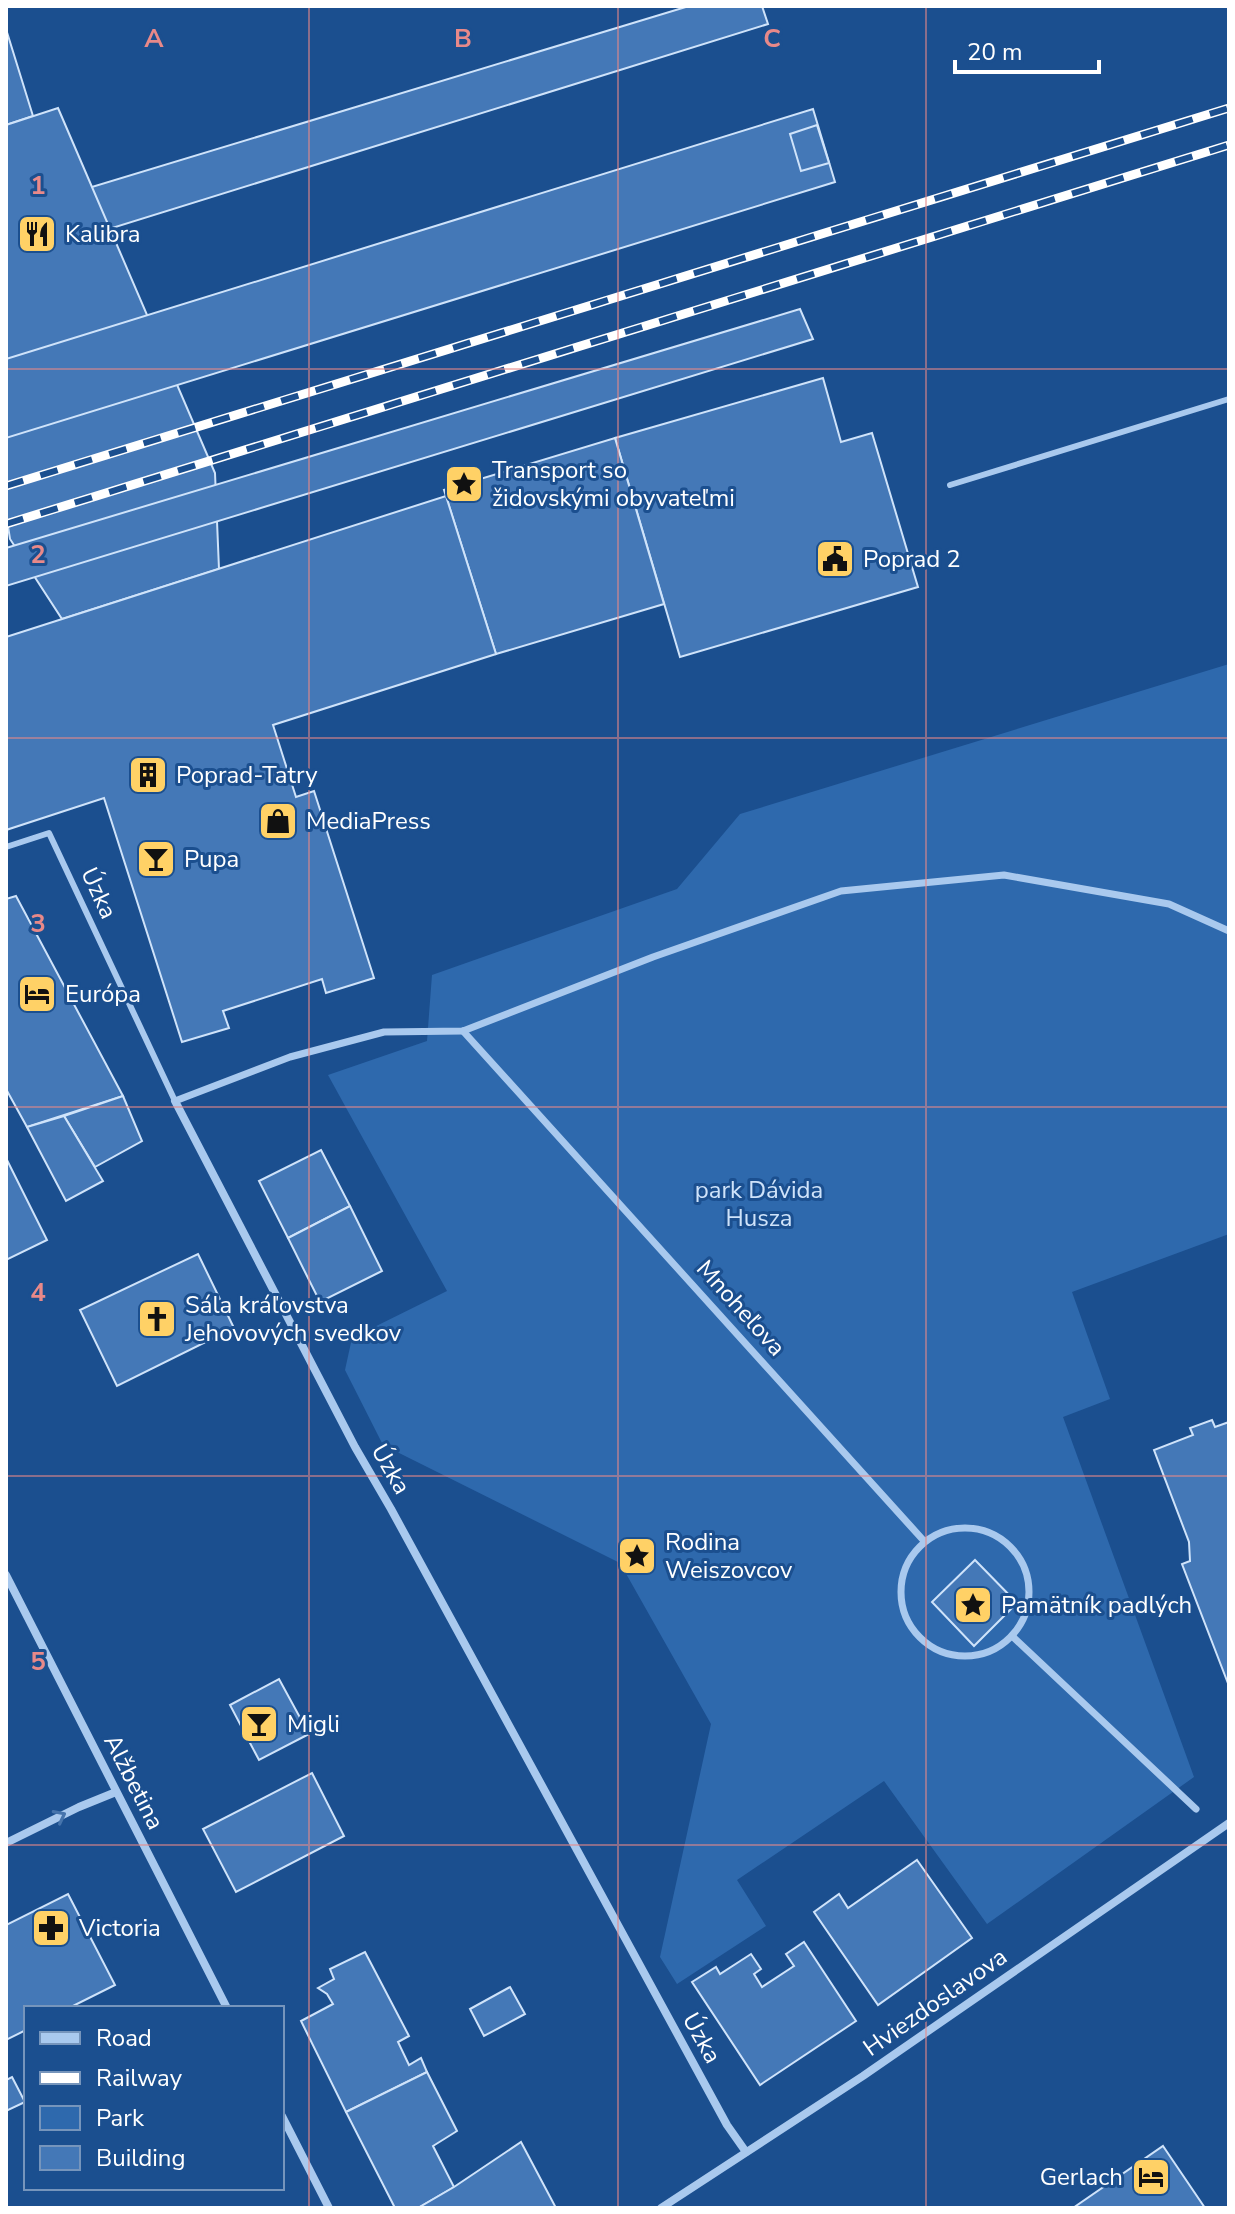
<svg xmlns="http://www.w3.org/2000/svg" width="1235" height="2214" font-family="'Nunito Sans',sans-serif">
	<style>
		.green { fill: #2e69ad }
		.building { fill: #4478b7; stroke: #cfe3fa; stroke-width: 2 }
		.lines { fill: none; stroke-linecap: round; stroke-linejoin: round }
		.service { stroke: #a9c9ee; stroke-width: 6 }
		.pedestrian { stroke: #a9c9ee; stroke-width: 7 }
		.minor { stroke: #a9c9ee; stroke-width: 8 }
		.rail-casing { stroke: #fff; stroke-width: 9 }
		.rail { stroke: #1b4f8f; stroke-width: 6; stroke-dasharray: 18; stroke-linecap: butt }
		.oneway { stroke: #4674ac }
		.grid { fill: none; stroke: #e88989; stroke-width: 2; stroke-opacity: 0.55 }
		.labels { text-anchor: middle; stroke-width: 6; stroke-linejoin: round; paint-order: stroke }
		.poi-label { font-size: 24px; fill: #fff; stroke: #1b4f8f; text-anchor: start }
		.street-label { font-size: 24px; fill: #fff; stroke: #1b4f8f }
		.park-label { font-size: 24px; fill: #cfe3fa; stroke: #1b4f8f }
		.grid-label { font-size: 26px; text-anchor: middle; font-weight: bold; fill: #e88989; stroke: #1b4f8f; stroke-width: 6; stroke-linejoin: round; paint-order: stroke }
	</style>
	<rect width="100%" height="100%" fill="#1b4f8f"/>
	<path class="green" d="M1229,664V1234L1072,1292L1110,1399L1063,1417L1194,1777L987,1924L884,1781L737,1880L766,1926L677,1984L660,1957L711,1724L620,1563L383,1445L345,1370L352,1338L447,1291L328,1075L427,1041L432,975L677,889L740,814Z"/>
	<g class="building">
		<path d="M689,6H762L768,24L6,261V213Z"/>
		<path d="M6,29L33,116L6,125Z"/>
		<path d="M58,108L215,473L219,569L62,619L10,539L6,514V125Z"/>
		<path d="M813,109L835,182L6,438V359Z"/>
		<path d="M817,125L829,163L801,171L790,134Z"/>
		<path d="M800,309L813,339L6,586V548Z"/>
		<path d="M823,378L841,442L872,433L918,587L680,657L615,438Z"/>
		<path d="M615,438L664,604L496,654L444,490Z"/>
		<path d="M446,496L496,654L273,725L296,797L314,791L374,978L326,993L322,979L223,1011L229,1028L182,1042L104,798L6,830V637Z"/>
		<path d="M16,896L123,1096L27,1127L6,1089V899Z"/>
		<path d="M123,1096L142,1141L95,1167L64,1116Z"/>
		<path d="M64,1116L103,1181L66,1201L27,1127Z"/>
		<path d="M321,1150L350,1206L288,1238L259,1181Z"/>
		<path d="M6,1158L47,1240L6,1260Z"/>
		<path d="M350,1206L382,1271L320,1302L288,1238Z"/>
		<path d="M198,1254L234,1328L117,1386L80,1310Z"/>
		<path d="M1212,1420L1215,1427L1229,1422V1686L1182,1564L1190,1561L1189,1542L1154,1450L1193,1435L1190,1428Z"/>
		<path d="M975,1560L1017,1603L974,1646L932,1602Z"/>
		<path d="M279,1679L309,1734L259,1760L230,1705Z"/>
		<path d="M312,1773L344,1836L236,1892L203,1829Z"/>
		<path d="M917,1860L972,1938L878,2005L814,1912L839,1894L848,1908Z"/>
		<path d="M68,1894L115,1985L69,2008H26V2030L6,2040V1925Z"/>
		<path d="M804,1942L856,2021L760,2085L692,1982L716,1967L720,1974L751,1954L761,1969L754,1974L762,1987L794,1966L786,1954Z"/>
		<path d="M365,1952L409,2036L398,2042L409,2065L421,2058L427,2072L346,2112L301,2021L333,2004L327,1994L318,1988L334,1979L330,1969Z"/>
		<path d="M510,1987L525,2014L484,2036L470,2009Z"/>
		<path d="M427,2072L457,2131L433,2146L454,2187L418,2208H395L346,2112Z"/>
		<path d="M12,2077L25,2102L6,2111V2080Z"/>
		<path d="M521,2142L556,2208H418L454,2187Z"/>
		<path d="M1163,2146L1205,2208H1073Z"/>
	</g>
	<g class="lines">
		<g class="service">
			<path d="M950,485L1229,399"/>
			<path d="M6,847L49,833L175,1101"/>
		</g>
		<g class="pedestrian">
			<path d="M463,1031L924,1541"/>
			<path d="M175,1101L290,1057L384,1032L463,1031L653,957L841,891L1004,875L1169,904L1229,931"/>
			<circle cx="965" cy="1592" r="64"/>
			<path d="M1012,1636L1196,1809"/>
		</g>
		<g class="minor">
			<path d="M175,1101L355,1447L391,1509L727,2125L746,2152"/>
			<path d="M6,1575L227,2008"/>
			<path d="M6,1843L79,1807L116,1792"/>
			<path d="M282,2116L329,2208"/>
			<path d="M661,2208L863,2076L1229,1823"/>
		</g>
		<g class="rail-casing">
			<g id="rail">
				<path d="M6,486L1229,108"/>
				<path d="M6,524L1229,145"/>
			</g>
		</g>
		<use href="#rail" class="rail"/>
	</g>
	<defs><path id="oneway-chevron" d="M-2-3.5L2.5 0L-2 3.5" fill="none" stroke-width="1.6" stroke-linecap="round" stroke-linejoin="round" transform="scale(2)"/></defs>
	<use class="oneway" href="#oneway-chevron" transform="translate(60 1816) rotate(-27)"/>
	<path class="grid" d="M309,6V2208M618,6V2208M926,6V2208M6,369H1229M6,738H1229M6,1107H1229M6,1476H1229M6,1845H1229"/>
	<defs>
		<g id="restaurant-square" transform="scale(2)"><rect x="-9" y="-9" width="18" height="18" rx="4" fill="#ffd166" stroke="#1b4f8f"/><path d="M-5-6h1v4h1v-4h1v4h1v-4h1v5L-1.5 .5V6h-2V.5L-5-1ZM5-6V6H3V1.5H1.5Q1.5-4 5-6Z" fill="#111"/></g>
		<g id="sight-square" transform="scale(2)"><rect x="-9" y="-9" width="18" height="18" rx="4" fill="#ffd166" stroke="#1b4f8f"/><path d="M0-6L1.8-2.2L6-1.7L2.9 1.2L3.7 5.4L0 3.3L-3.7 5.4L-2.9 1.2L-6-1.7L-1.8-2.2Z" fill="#111"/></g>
		<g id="civic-square" transform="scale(2)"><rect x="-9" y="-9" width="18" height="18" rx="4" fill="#ffd166" stroke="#1b4f8f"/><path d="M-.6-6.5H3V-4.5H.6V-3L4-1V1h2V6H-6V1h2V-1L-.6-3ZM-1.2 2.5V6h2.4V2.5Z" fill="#111"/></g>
		<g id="building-square" transform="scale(2)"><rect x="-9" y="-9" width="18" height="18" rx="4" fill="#ffd166" stroke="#1b4f8f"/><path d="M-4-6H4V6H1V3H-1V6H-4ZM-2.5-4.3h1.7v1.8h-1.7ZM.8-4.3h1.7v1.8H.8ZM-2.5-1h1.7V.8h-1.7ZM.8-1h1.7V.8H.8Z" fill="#111"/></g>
		<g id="shop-square" transform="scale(2)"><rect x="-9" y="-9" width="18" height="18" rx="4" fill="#ffd166" stroke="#1b4f8f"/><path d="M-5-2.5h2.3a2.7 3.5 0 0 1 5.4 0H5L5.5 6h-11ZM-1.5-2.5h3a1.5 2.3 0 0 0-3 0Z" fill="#111"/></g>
		<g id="bar-square" transform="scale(2)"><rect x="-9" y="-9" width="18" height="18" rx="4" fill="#ffd166" stroke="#1b4f8f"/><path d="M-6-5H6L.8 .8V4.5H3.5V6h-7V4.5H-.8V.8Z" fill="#111"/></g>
		<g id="hotel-square" transform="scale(2)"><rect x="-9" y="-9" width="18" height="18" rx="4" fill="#ffd166" stroke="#1b4f8f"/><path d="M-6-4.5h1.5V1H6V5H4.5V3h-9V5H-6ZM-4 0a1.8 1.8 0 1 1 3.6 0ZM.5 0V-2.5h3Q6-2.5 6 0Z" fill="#111"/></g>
		<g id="church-square" transform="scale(2)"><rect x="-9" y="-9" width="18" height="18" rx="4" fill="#ffd166" stroke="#1b4f8f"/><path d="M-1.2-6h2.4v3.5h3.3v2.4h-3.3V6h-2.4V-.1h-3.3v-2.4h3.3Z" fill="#111"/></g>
		<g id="pharmacy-square" transform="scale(2)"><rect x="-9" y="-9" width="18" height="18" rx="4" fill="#ffd166" stroke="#1b4f8f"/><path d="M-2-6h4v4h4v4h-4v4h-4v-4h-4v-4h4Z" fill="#111"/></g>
	</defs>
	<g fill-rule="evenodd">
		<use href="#restaurant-square" x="37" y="234"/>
		<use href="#sight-square" x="464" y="484"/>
		<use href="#civic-square" x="835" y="559"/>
		<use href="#building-square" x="148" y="775"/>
		<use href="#shop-square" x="278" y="821"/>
		<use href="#bar-square" x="156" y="859"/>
		<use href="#hotel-square" x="37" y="994"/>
		<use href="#church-square" x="157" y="1319"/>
		<use href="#sight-square" x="637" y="1556"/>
		<use href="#sight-square" x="973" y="1605"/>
		<use href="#bar-square" x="259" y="1724"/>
		<use href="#pharmacy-square" x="51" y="1928"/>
		<use href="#hotel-square" x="1151" y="2177"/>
	</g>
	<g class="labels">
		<g class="poi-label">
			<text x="65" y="242">Kalibra</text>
			<text x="492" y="478">Transport so<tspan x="492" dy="28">židovskými obyvateľmi</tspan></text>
			<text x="863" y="567">Poprad 2</text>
			<text x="176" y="783">Poprad-Tatry</text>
			<text x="306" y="829">MediaPress</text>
			<text x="184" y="867">Pupa</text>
			<text x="65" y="1002">Európa</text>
			<text x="185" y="1313">Sála kráľovstva<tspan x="185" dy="28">Jehovových svedkov</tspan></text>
			<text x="665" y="1550">Rodina<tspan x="665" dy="28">Weiszovcov</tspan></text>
			<text x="1001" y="1613">Pamätník padlých</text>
			<text x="287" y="1732">Migli</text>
			<text x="79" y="1936">Victoria</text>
			<text x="1123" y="2185" text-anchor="end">Gerlach</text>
		</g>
		<g class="street-label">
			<text transform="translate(99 893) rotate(65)" y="8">Úzka</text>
			<text transform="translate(741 1308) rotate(48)" y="8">Mnoheľova</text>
			<text transform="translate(391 1469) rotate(60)" y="8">Úzka</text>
			<text transform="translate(134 1782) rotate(63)" y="8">Alžbetina</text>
			<text transform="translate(935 2002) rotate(-35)" y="8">Hviezdoslavova</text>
			<text transform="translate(702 2038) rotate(61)" y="8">Úzka</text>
		</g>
		<g class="park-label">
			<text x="759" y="1198">park Dávida<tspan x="759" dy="28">Husza</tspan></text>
		</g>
	</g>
	<g class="grid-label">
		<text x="154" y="47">A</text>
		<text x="463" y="47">B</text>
		<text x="772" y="47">C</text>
		<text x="38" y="194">1</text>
		<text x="38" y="563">2</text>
		<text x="38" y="932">3</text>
		<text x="38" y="1301">4</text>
		<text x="38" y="1670">5</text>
	</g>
	<rect width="1235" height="2214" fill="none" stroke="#ffffff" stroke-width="16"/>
	<rect x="24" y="2006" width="260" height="184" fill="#1b4f8f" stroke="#7695bc" stroke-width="2"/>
	<rect x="40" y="2032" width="40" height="12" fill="#a9c9ee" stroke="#7695bc" stroke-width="2"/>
	<text x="96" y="2046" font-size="24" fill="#ffffff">Road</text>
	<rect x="40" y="2072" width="40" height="12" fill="#ffffff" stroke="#7695bc" stroke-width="2"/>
	<text x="96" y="2086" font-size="24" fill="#ffffff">Railway</text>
	<rect x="40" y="2106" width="40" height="24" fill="#2e69ad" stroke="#7695bc" stroke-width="2"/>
	<text x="96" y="2126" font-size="24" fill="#ffffff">Park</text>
	<rect x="40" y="2146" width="40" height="24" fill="#4478b7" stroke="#7695bc" stroke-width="2"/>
	<text x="96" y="2166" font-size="24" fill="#ffffff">Building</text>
	<path d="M955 60v12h144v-12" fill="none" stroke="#ffffff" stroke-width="4"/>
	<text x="967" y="60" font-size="24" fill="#ffffff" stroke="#1b4f8f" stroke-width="6" paint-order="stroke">20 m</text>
</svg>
